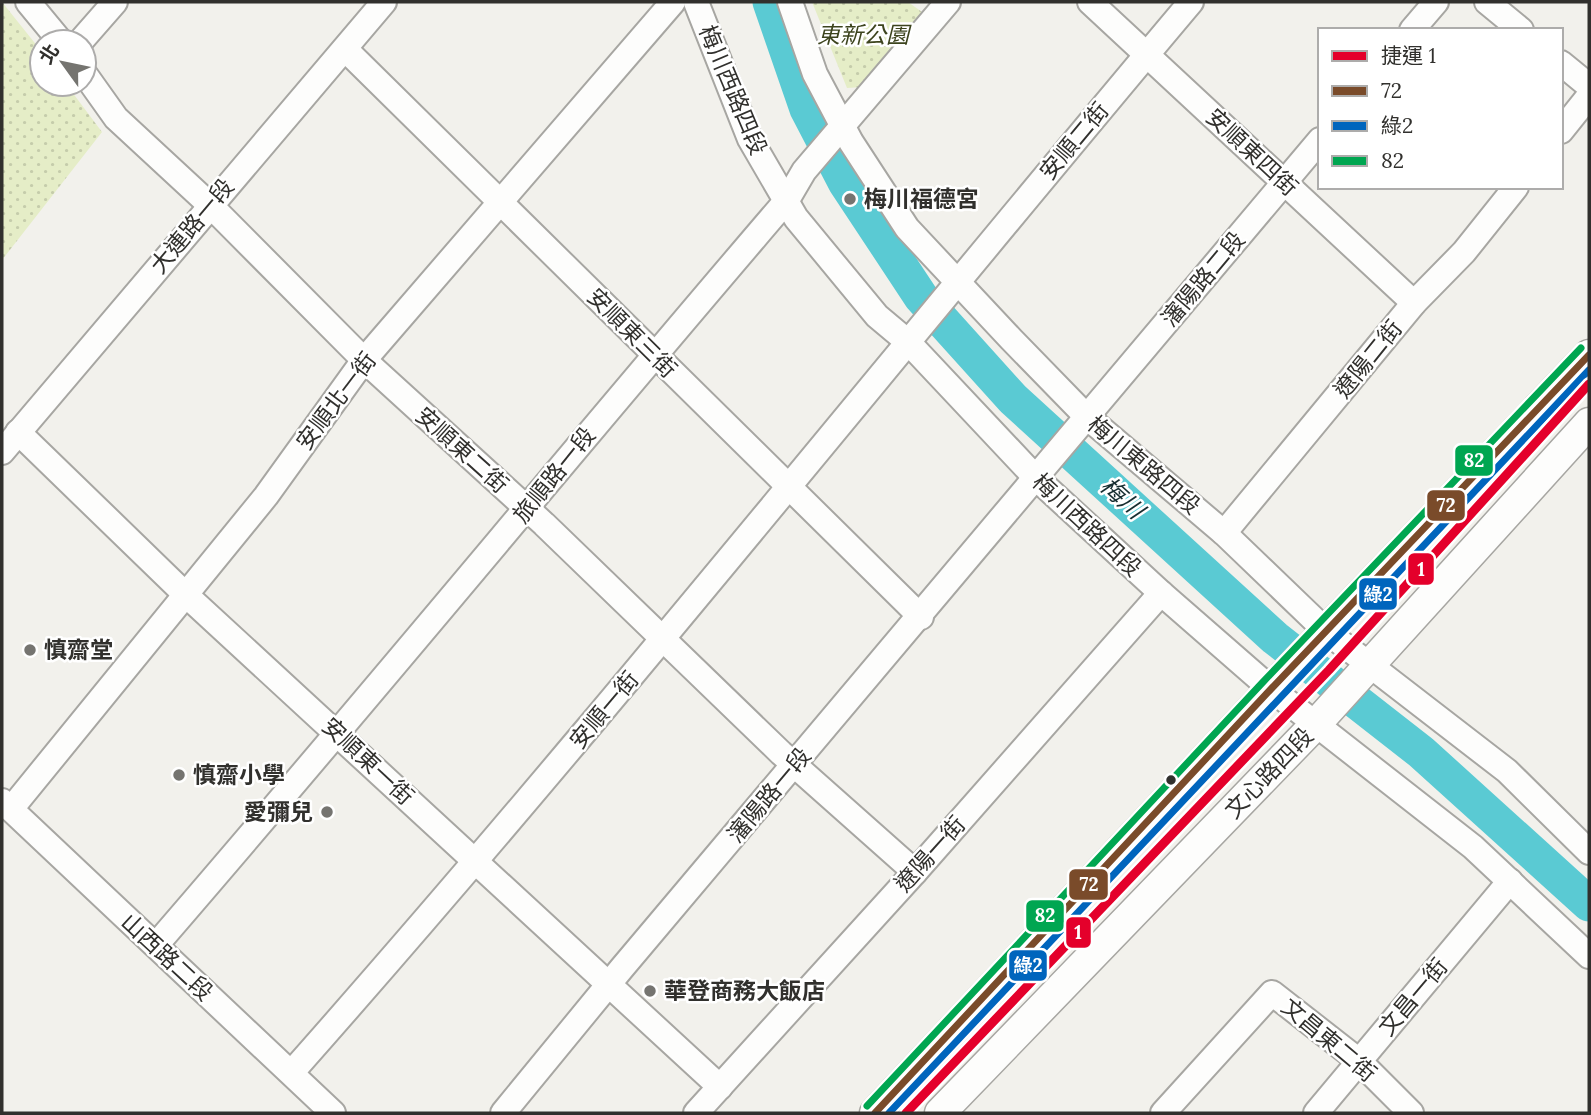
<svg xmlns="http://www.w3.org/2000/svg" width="1591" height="1115" font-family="Lora,'Noto Sans TC',serif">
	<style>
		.park { fill: url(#park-dots) }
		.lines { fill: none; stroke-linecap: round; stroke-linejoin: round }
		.river { stroke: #5acad3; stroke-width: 35 }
		.minor-casing { stroke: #a7a6a2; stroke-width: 28 }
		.major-casing { stroke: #a7a6a2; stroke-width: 33 }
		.minor { stroke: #fdfdfc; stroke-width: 24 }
		.major { stroke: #fdfdfc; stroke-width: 30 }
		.bus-1-casing { stroke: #fff; stroke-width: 12 }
		.bus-2-casing { stroke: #fff; stroke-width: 12 }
		.bus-3-casing { stroke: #fff; stroke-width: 12 }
		.bus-1 { stroke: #7a4b2a; stroke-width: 7 }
		.bus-2 { stroke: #0065bd; stroke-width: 7 }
		.bus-3 { stroke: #00a651; stroke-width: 7 }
		.metro-1-casing { stroke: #fff; stroke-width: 14 }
		.metro-1 { stroke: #e4002b; stroke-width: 9 }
		.poi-dot { fill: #757470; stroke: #fff; stroke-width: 2.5 }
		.bus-dot { fill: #31302d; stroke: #fff; stroke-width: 2.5 }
		.labels { text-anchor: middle; stroke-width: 5; stroke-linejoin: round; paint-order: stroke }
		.park-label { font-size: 23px; font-style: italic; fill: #3d441e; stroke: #fff }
		.street-label { font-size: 23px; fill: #31302d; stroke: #fff }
		.poi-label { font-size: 23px; font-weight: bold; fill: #31302d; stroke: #fff; text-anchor: start }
		.water-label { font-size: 24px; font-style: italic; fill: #172e31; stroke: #fff }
		.line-badge { stroke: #fff; stroke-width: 2.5 }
		.badge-label { font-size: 19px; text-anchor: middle; font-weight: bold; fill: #fff }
	</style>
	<defs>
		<pattern id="park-dots" width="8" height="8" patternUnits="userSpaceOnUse" patternTransform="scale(1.75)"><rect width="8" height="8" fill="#e5edc7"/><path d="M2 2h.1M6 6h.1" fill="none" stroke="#c5ccab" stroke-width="1.8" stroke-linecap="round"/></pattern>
	</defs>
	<rect width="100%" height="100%" fill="#f2f1ec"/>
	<g class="park">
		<path d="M2,2L42,52V84H66L102,132L2,260Z"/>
		<path d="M812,2H908L922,12L863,87L847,88Z"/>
	</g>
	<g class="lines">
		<path class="river" d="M770,2L807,109L845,182L921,297L1013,399L1275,638L1421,752L1589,904"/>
		<g class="minor-casing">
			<g id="minor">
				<path d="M28,2L61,42"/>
				<path d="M696,2L750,139L796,218L877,316L908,342L1035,477L1161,593L1271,689L1473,847L1589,956"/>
				<path d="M790,2L815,74L851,142L907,228L1011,339L1086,416L1224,533L1327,632L1507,771L1589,852"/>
				<path d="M1090,2L1414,303"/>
				<path d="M1487,2L1521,30"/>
				<path d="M1412,30L1436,2"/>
				<path d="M80,42L115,2"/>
				<path d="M345,49L921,617"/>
				<path d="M1561,63L1589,86"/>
				<path d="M84,73L116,118L210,205L364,360L544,524L781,753L915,872"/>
				<path d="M1561,131L1589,96"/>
				<path d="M18,432L185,594L720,1087"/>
				<path d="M2,452L384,2"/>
				<path d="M1224,533L1414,303L1464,252L1516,187"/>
				<path d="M2,801L333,1113"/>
				<path d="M11,809L266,496L364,360L673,2"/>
				<path d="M156,945C369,699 575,447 787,200L804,171L948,2"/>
				<path d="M292,1072C601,723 891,358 1191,2"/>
				<path d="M503,1113L622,968L1320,140"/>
				<path d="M696,1113L915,872L1161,593"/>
				<path d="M1163,1113L1272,993L1359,1061L1411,1113"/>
				<path d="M1316,1113L1510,881"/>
			</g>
		</g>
		<g class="major-casing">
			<g id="major">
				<path d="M875,1113L1271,689L1589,355"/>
				<path d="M940,1113L1316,724L1589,423"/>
			</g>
		</g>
		<use href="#minor" class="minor"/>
		<use href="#major" class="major"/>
		<g class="bus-1-casing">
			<path id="bus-1" d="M875,1113L1271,689L1589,355"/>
		</g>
		<g class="bus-2-casing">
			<path id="bus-2" d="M889,1113L1589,370"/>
		</g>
		<g class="bus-3-casing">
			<path id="bus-3" d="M867,1106L1263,682L1581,348"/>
		</g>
		<use href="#bus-1" class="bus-1"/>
		<use href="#bus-2" class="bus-2"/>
		<use href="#bus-3" class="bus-3"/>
		<g class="metro-1-casing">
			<path id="metro-1" d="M906,1113L1329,670L1589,384"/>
		</g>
		<use href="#metro-1" class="metro-1"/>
	</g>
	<g class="poi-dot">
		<circle cx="850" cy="199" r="7"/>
		<circle cx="30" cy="650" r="7"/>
		<circle cx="179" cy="775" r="7"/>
		<circle cx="327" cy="812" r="7"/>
		<circle cx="650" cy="991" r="7"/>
	</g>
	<circle class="bus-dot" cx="1171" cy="780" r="6"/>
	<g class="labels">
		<g class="park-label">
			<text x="863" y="43">東新公園</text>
		</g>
		<g class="street-label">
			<text transform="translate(733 90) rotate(67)" y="8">梅川西路四段</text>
			<text transform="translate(1074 141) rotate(-50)" y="8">安順二街</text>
			<text transform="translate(1252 152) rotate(43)" y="8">安順東四街</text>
			<text transform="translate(192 226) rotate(-50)" y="8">大連路一段</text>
			<text transform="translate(1203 279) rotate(-50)" y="8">瀋陽路二段</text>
			<text transform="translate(632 333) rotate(45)" y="8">安順東三街</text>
			<text transform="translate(1368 359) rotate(-51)" y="8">遼陽二街</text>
			<text transform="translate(336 401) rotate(-53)" y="8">安順北一街</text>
			<text transform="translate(462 450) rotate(42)" y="8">安順東二街</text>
			<text transform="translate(1144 465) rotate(40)" y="8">梅川東路四段</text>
			<text transform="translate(554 475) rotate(-51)" y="8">旅順路一段</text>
			<text transform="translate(1087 525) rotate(43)" y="8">梅川西路四段</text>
			<text transform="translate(604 710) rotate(-50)" y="8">安順一街</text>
			<text transform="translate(368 761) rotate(43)" y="8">安順東一街</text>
			<text transform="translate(1269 773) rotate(-46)" y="8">文心路四段</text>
			<text transform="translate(769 795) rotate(-50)" y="8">瀋陽路一段</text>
			<text transform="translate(930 854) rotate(-48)" y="8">遼陽一街</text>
			<text transform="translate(167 957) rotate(43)" y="8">山西路二段</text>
			<text transform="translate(1413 997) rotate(-50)" y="8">文昌一街</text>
			<text transform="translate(1329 1040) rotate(40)" y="8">文昌東二街</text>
		</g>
		<g class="poi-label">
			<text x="864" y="207">梅川福德宮</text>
			<text x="44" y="658">慎齋堂</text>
			<text x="193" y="783">慎齋小學</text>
			<text x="313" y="820" text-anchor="end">愛彌兒</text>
			<text x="664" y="999">華登商務大飯店</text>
		</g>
		<g class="water-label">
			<text transform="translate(1122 498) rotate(42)" y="8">梅川</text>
		</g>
	</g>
	<g class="line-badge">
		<rect x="1454" y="444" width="40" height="33" rx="7" fill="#00a651"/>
		<rect x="1426" y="489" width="40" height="33" rx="7" fill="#7a4b2a"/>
		<rect x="1407" y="552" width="28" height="34" rx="7" fill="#e4002b"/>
		<rect x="1358" y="577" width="40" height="34" rx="7" fill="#0065bd"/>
		<rect x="1068" y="868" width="41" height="33" rx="7" fill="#7a4b2a"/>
		<rect x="1025" y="899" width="40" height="34" rx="7" fill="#00a651"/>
		<rect x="1065" y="916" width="27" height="33" rx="7" fill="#e4002b"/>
		<rect x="1008" y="949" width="40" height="33" rx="7" fill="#0065bd"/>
	</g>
	<g class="badge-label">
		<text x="1474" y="467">82</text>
		<text x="1446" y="512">72</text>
		<text x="1421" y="576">1</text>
		<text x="1378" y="601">綠2</text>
		<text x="1089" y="891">72</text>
		<text x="1045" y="922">82</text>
		<text x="1078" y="939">1</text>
		<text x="1028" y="972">綠2</text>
	</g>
	<rect width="1591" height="1115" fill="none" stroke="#31302d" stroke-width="7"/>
	<rect x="1318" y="28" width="245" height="161" fill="#ffffff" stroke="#adacab" stroke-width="2"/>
	<rect x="1332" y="51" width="35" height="10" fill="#e4002b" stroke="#adacab" stroke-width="2"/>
	<text x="1381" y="63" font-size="21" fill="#31302d">捷運 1</text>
	<rect x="1332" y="86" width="35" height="10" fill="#7a4b2a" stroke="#adacab" stroke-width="2"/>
	<text x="1381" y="98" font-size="21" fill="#31302d">72</text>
	<rect x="1332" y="121" width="35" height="10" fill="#0065bd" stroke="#adacab" stroke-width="2"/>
	<text x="1381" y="133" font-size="21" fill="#31302d">綠2</text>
	<rect x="1332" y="156" width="35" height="10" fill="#00a651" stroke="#adacab" stroke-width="2"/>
	<text x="1381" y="168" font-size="21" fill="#31302d">82</text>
	<g transform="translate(63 63) rotate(303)"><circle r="33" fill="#ffffff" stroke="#adacab" stroke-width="2"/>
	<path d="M0-5L12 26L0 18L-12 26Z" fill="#757470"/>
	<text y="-10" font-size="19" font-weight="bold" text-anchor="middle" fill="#31302d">北</text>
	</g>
</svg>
